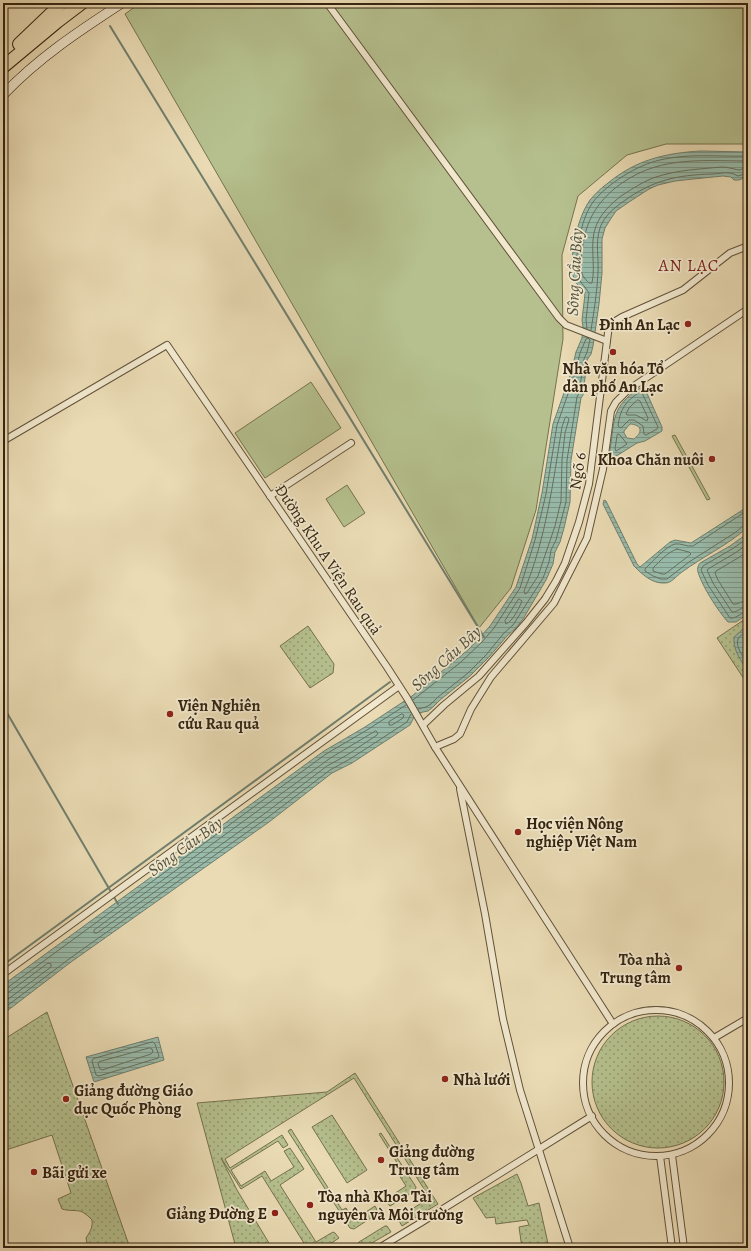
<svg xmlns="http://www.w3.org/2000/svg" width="751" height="1251" font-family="Alegreya,serif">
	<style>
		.grass { fill: url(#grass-dots); stroke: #75724f }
		.garden { fill: #b5c08e; stroke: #75724f }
		.water { fill: url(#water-rules); stroke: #707f6d; fill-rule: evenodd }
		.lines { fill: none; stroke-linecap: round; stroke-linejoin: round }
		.shore { stroke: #66705e; stroke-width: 1 }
		.stream { stroke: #707f6d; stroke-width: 2 }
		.street-casing { stroke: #625239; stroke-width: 8 }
		.secondary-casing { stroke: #352410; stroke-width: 10 }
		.highway-casing { stroke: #352410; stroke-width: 14 }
		.street { stroke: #f1e8ce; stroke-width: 6 }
		.secondary { stroke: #f1e8ce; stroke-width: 9 }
		.highway { stroke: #eadbb4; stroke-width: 12 }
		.poi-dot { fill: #8f2418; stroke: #f1e8ce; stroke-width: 1.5 }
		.labels { text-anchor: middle; stroke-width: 3.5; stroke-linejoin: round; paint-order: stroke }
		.poi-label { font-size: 16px; font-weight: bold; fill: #352410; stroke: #f1e8ce; text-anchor: start }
		.street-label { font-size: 16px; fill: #352410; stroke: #f1e8ce }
		.neighbourhood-label { font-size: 17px; letter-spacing: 1px; fill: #7a1f14; stroke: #f1e8ce }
		.water-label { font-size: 17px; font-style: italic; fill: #53513e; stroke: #f1e8ce }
	</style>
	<defs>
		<pattern id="grass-dots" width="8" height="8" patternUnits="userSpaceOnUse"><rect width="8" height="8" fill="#b5c08e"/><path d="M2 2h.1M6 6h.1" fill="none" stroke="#949c73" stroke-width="1.8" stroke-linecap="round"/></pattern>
		<pattern id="water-rules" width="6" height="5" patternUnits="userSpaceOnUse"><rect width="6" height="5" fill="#98bbab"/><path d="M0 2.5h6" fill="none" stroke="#7d988a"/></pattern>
	</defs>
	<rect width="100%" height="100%" fill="#eadbb4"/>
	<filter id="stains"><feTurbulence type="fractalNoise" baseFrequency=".005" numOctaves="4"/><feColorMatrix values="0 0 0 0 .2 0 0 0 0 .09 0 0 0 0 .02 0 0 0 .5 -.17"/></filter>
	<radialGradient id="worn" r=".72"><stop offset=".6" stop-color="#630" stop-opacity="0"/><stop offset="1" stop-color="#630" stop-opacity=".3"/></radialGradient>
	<g class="grass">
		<path d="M748,617V685L717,638Z"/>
		<path d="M308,626L334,664L333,673L310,688L280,646Z"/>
		<path d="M47,1012L130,1248H88L86,1238C90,1232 93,1227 92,1220C79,1206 77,1213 62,1209L58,1199L71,1193L52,1135L3,1151V1040Z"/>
		<circle cx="658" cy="1082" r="66"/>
		<path d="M355,1073L438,1204L402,1226L398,1219L399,1217L428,1199L429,1197L354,1078L225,1159L230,1168L282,1135L288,1145L283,1148L278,1141L231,1170L241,1186L265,1171L271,1181L294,1167L284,1151L290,1148L304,1169L280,1185L316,1242L333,1232L335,1233L339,1238L324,1248H307L262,1176L241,1189L221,1158L237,1190L272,1248H236L197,1103L327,1092Z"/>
		<path d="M332,1115L367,1170L347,1183L312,1127Z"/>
		<path d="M291,1129L342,1210L346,1208L354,1220L375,1206L378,1212L377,1214L354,1229L350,1228L288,1131Z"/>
		<path d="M381,1133L416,1187L415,1191L390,1206L385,1200L406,1186L399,1175L403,1172L379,1134Z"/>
		<path d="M517,1174L521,1183L528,1206L539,1203L549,1248H522L519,1227L529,1225L527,1220L496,1224L495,1217L486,1218L473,1198Z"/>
		<path d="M385,1226H387L391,1232L363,1248H360L358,1244L359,1242Z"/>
	</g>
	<g class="garden">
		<path d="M140,3H748V144H666L627,155L578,196L562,255L563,339L536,510L511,588L479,628L125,14Z"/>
		<path d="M311,382L341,428L265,478L235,433Z"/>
		<path d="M675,435L710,499L707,500L672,436Z"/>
		<path d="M347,485L365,513L344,527L326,499Z"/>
	</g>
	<g class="water">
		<path d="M701,151L748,152V176L739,180H734L731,177L723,176L693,179L675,181L658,185L649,189L629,202L616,211L610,220L605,228L602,239V273L599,304L593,346L591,354L587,360L583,395L581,398L571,460L570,502L564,528L560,542L555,552L553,564L546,580L523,619L516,628L507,636L489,657L470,676L440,700L433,707L428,711L423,712L415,715L410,725L352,763L332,773L269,822L71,962L3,1014V985L324,751L365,727L412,696L469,649L490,626L516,587L532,539L542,493L553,424L571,373L576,352L582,338L583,327L582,320L585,294C582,289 576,284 574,279C570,268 573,246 576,234C579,222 583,210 590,200C595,194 601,188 608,183C636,160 665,153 701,151Z"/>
		<path d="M640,388L645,389L662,427V431L645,441L637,443L618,455L613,457L610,454V450C615,419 611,407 640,388ZM630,424C634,424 641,426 640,431C640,434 636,437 634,439L627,438L624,433V431Z"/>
		<path d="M604,500L606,501L637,564L640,567L670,542L675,540L691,543L741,511L748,505V527C728,545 704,556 682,572C676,576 672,583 665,583C652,584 642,574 634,566L603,504Z"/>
		<path d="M748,533V614L736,622H728C718,611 702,586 698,572C697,568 698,566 700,563L730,546Z"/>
		<path d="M748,625V671C741,660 733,651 734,637Z"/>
		<path d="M158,1037L164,1060L94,1082L86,1057Z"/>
	</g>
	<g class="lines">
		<g class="shore">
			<path d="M748,161C698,161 656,155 614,189C599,202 590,215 585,234C583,244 578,268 583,276C585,279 587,281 589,283H592C596,264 589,244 596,226C601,213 611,204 621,196C632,189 644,181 656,177C677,170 700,169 722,167C727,167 738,170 739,170C743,169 744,168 748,168"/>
			<path d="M587,329L586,320L589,293C585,286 578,281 577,273C575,265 577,256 578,248C580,232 584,215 593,202C607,184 637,165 660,160C689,153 718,157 748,156"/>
			<path d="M591,330C594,311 597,293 598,273C599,258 595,243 600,228C604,216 614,208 624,201C653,180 677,175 712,174C718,174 724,172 730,173C733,173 735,175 738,176L748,173"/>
			<path d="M640,392L642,393L658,427L657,429L646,435L644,434L643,426L634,420H629L621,428L618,426C620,410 625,401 640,392Z"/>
			<path d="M638,400L640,401L648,418L647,421L636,415H627L626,414L629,408Z"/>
			<path d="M567,417L569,419L565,433L562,460L561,501L555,526L538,576L527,593L525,594L524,591C546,539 553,482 562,427L565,418Z"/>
			<path d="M618,434L620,435L627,444L616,451L615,449L617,436Z"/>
			<path d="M748,510L693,546C687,547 681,543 675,544C666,546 652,562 645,569V571L653,576L661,579H667L689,562L736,532L744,525L748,524"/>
			<path d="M748,538L732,549L703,566L701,570L708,585L730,618C737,619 741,612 748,611"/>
			<path d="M748,544L735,553L708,569L707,570L713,583L732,612C737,613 742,606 748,606"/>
			<path d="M677,549L689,552L691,554L665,574H662L653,571V568C660,561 668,552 677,549Z"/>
			<path d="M748,551L738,558L716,571L715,573L718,580L733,604C738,605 743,600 748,600"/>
			<path d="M519,599L522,601C519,608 513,621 506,624L505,621Z"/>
			<path d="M748,631C745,633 739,636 738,639C735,647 744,658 748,663"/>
			<path d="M413,700L461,662L482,642L494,628L520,588L535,540L546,494L557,425L575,374L580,353L586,339L588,338L590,340L587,352L584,359L579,393L577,397L567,460L566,502L556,540L551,550L549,562L543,578L513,625L504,633L486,655L468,673L438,697L431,704L426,707L418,709"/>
			<path d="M402,714L404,715L403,718L392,725H389V722Z"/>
			<path d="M376,731L378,733L377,735L347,755L327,766L264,814L97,933H94V930L329,759Z"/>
			<path d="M3,988H7L326,754L367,730L406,705"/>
			<path d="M3,993L9,992L48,963L51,964V967L3,1003"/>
			<path d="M3,1009L69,959L267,818L330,770L350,759L407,722L411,714"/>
			<path d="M153,1042L155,1044L159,1056L158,1058L99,1076L96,1075L92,1061L93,1059Z"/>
			<path d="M150,1048L152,1049L153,1052L151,1054L102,1070L100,1069L98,1064L99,1062Z"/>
		</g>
		<g class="stream">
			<path d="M110,26L484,637"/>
			<path d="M3,706L118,904"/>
			<path d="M3,965L390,682"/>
		</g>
		<g class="street-casing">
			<g id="street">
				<path d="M327,3L559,318L566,325L607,341"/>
				<path d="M3,441L167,345L387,667L407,698L435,747L613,1024"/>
				<path d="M270,496L351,443"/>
				<path d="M423,725L444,705L479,676L526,623L545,599L556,581L565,563L579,522L589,484L609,325L622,317L683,290L730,253L748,246"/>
				<path d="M435,747L454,739L460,734L471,709L491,677L554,603L587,538L603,469L611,411L616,402L628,390L748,309"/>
				<path d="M460,789L485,914L503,1019L520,1090L570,1248"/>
				<path d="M3,974L399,686"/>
				<circle cx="656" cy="1083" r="73"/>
				<path d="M714,1038L748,1018"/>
				<path d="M672,1155L684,1248"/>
				<path d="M660,1156L672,1248"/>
				<path d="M379,1248L422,1222L592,1116"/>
			</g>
		</g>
		<g class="secondary-casing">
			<path id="secondary" d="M3,95C38,58 79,31 122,3"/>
		</g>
		<g class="highway-casing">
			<g id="highway">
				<path d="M19,44L62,3"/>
				<path d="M3,67L57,22L82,3"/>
			</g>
		</g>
		<use href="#street" class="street"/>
		<use href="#secondary" class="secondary"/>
		<use href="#highway" class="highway"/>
	</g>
	<g class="poi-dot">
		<circle cx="688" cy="324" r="4"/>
		<circle cx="613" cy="352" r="4"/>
		<circle cx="712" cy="459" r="4"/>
		<circle cx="170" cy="714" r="4"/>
		<circle cx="518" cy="832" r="4"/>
		<circle cx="679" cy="968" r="4"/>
		<circle cx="445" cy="1079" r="4"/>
		<circle cx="66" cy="1099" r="4"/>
		<circle cx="381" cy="1160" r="4"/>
		<circle cx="34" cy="1172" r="4"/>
		<circle cx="310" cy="1205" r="4"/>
		<circle cx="275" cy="1213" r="4"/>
	</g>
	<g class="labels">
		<g class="poi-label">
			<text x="680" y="330" text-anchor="end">Đình An Lạc</text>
			<text x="613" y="374" text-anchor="middle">Nhà văn hóa Tổ<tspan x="613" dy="18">dân phố An Lạc</tspan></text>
			<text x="704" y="465" text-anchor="end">Khoa Chăn nuôi</text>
			<text x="178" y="711">Viện Nghiên<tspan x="178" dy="18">cứu Rau quả</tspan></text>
			<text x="526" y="829">Học viện Nông<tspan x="526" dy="18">nghiệp Việt Nam</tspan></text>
			<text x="671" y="965" text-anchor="end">Tòa nhà<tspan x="671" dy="18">Trung tâm</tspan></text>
			<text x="453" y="1085">Nhà lưới</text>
			<text x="74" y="1096">Giảng đường Giáo<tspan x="74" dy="18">dục Quốc Phòng</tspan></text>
			<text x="389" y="1157">Giảng đường<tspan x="389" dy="18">Trung tâm</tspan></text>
			<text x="42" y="1178">Bãi gửi xe</text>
			<text x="318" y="1202">Tòa nhà Khoa Tài<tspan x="318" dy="18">nguyên và Môi trường</tspan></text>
			<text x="267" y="1219" text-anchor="end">Giảng Đường E</text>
		</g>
		<g class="street-label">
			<text transform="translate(577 471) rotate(-81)" y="6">Ngõ 6</text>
			<text transform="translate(329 559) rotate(56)" y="6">Đường Khu A Viện Rau quả</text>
		</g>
		<g class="neighbourhood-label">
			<text x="689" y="271">AN LẠC</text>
		</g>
		<g class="water-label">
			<text transform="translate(574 272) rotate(-87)" y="6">Sông Cầu Bây</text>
			<text transform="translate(446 658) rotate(-42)" y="6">Sông Cầu Bây</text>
			<text transform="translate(185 846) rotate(-36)" y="6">Sông Cầu Bây</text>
		</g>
	</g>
	<rect width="751" height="1251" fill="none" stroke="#eadbb4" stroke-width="16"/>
	<rect x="4" y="4" width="743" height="1243" fill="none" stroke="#352410" stroke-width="2"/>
	<rect x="8" y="8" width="735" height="1235" fill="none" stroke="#352410"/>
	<rect width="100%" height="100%" filter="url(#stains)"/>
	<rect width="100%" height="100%" fill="url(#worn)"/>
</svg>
